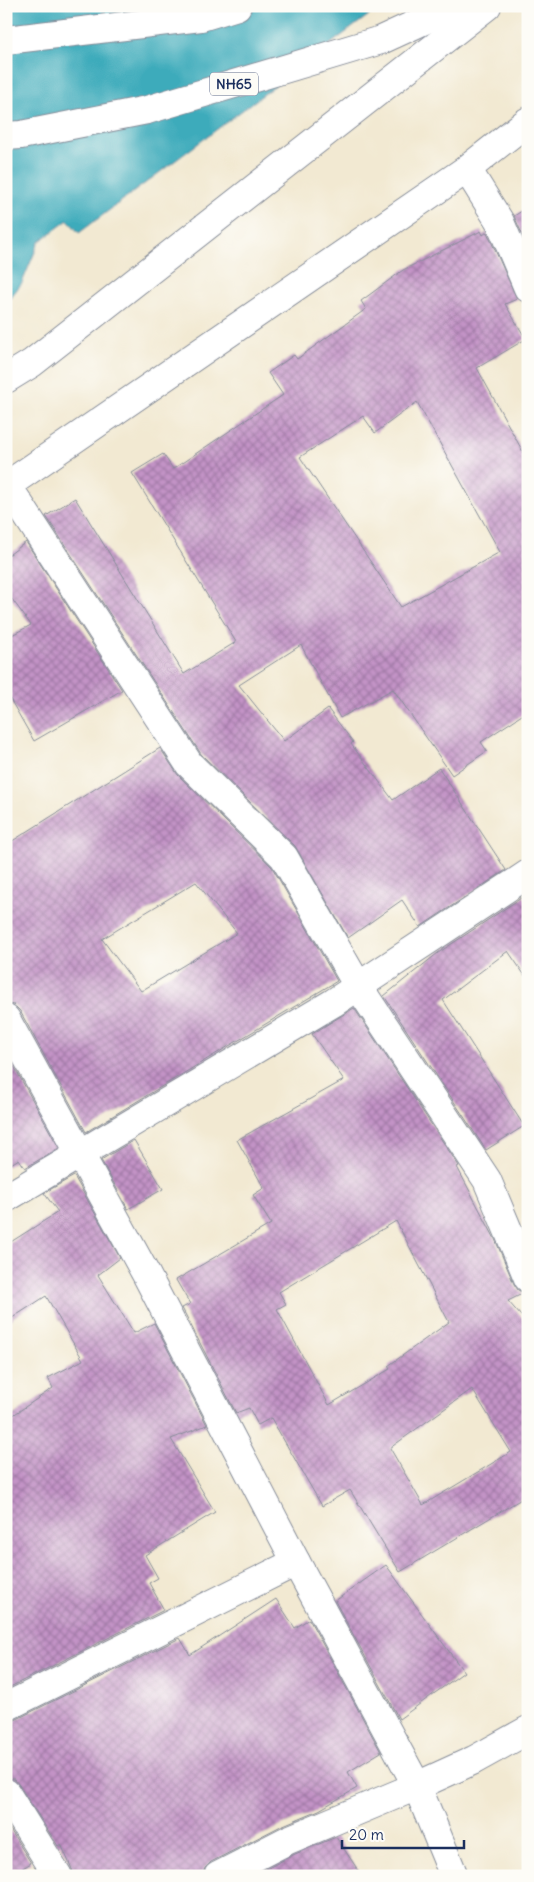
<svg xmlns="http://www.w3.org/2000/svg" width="534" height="1882" font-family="Delius,sans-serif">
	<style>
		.water { fill: #3dabbb; stroke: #2c6d8c }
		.building { fill: url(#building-cross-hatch); fill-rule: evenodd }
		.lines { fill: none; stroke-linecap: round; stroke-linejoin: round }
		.minor-casing { stroke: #868c98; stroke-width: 30 }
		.major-casing { stroke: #868c98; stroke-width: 30 }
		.highway-casing { stroke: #868c98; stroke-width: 30 }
		.minor { stroke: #fff; stroke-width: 28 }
		.major { stroke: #fff; stroke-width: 28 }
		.highway { stroke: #fff; stroke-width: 28 }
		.labels { text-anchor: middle; stroke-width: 4.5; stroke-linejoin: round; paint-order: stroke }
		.shield { fill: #fdfcf7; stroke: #5f6c8c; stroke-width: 1 }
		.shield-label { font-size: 14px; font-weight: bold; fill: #1b2f5e }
	</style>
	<defs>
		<pattern id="building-cross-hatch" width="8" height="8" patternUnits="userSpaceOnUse" patternTransform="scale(1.25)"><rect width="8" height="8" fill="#c393c6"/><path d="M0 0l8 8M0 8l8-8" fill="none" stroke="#9e78a4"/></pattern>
	</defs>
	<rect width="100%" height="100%" fill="#fdfcf7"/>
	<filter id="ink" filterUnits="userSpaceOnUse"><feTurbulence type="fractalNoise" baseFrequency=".02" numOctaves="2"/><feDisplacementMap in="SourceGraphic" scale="10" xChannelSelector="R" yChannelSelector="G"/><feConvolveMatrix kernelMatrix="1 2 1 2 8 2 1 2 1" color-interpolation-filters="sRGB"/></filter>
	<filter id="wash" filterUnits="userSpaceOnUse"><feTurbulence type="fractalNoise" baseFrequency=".0096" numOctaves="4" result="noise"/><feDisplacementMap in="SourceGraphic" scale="20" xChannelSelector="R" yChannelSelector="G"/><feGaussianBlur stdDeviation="1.12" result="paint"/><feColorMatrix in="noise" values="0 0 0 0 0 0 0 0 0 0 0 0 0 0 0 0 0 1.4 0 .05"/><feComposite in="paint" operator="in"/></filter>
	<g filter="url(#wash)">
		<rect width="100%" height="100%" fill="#f2e9d2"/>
		<path class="water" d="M6,6H381L79,233L68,220L39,242L22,283L6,303Z"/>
		<g id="blocks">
			<g class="building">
				<path d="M528,207V247L514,216Z"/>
				<path d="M481,231L483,235L487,232L517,299L505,304L526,339L477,368L528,461V711L481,742L487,751L452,775L393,689L340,718L301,645L239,685L284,741L328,709L353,742L351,744L393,800L439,768L506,870L420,927L402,900L348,938L295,846L201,754L46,516L75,498L184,674L236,642L132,473L163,454L173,469L283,395L268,373L294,355L297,359L366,309L361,301L403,270ZM417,402L500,552L401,607L300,457L363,416L375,433Z"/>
				<path d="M26,542L122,690L34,741L6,692V638L31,625L6,591V557Z"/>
				<path d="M160,748L178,775L272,867L337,981L86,1132L20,1011L14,1005L6,1003V845ZM196,882L237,933L141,991L102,939Z"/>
				<path d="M524,896L528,902V980L508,951L443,1000L524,1126L486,1150L384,996L438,953Z"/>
				<path d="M354,1008L459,1166L457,1167L495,1239L514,1284L518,1290L524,1293L508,1301L528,1324V1495L400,1572L350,1490L322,1506L271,1418L258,1425L249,1408L236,1413L182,1308L190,1304L176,1280L271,1224L253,1195L264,1188L237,1140L344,1080L312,1034ZM396,1221L449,1322L388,1366L390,1369L329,1405L277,1309L286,1304L279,1292ZM472,1389L511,1452L423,1505L390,1448Z"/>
				<path d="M6,1052L59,1148L25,1168L19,1159L6,1167Z"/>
				<path d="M134,1140L163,1189L128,1209L101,1160Z"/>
				<path d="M74,1176L120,1258L98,1275L134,1333L154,1323L207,1425L171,1439L215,1512L145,1555L158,1578L149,1583L164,1610L6,1689V1420L53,1388L48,1378L83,1360L46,1296L6,1322V1245L58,1212L44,1193Z"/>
				<path d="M386,1565L464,1672L399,1719L335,1601Z"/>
				<path d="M276,1599L295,1628L309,1619L381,1752L348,1772L357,1788L319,1810L281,1826L211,1862L205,1868L202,1876H75L61,1844L58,1846L19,1785L14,1779L6,1778V1722L13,1721L180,1638L190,1655Z"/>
				<path d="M6,1823L31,1863L10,1876H6Z"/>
				<path d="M336,1837L362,1876H253L295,1854Z"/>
			</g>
		</g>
	</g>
	<g filter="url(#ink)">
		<use href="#blocks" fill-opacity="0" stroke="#868c98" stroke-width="1"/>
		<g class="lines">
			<g class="minor-casing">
				<g id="minor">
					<path d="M467,169L500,222L528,288"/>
					<path d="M7,485L189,764L284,857L358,986L487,1180L528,1278"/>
					<path d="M6,1019L147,1276L296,1562L417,1786L454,1876"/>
					<path d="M6,1198L333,1003L528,874"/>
					<path d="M6,1707L296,1562"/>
					<path d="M6,1793L58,1876"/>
					<path d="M218,1876L288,1840L417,1786L474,1760L528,1730"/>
				</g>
			</g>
			<g class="major-casing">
				<g id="major">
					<path d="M6,379L32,363L487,6"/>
					<path d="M6,486L467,169L528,121"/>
				</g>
			</g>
			<g class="highway-casing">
				<g id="highway">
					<path d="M6,40L201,17L237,6"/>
					<path d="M6,136L21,135L147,110L381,40L455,6"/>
				</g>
			</g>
			<use href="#minor" class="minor"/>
			<use href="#major" class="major"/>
			<use href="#highway" class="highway"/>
		</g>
	</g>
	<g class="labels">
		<rect class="shield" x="210" y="72.5" width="48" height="23" rx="4"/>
		<g class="shield-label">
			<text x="234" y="89">NH65</text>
		</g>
	</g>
	<rect width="534" height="1882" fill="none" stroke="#fdfcf7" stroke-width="25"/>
	<path d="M342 1840v8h122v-8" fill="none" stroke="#1b2f5e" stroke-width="2.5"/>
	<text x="349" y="1840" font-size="15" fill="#1b2f5e" stroke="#fdfcf7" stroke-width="4" paint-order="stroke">20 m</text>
</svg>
